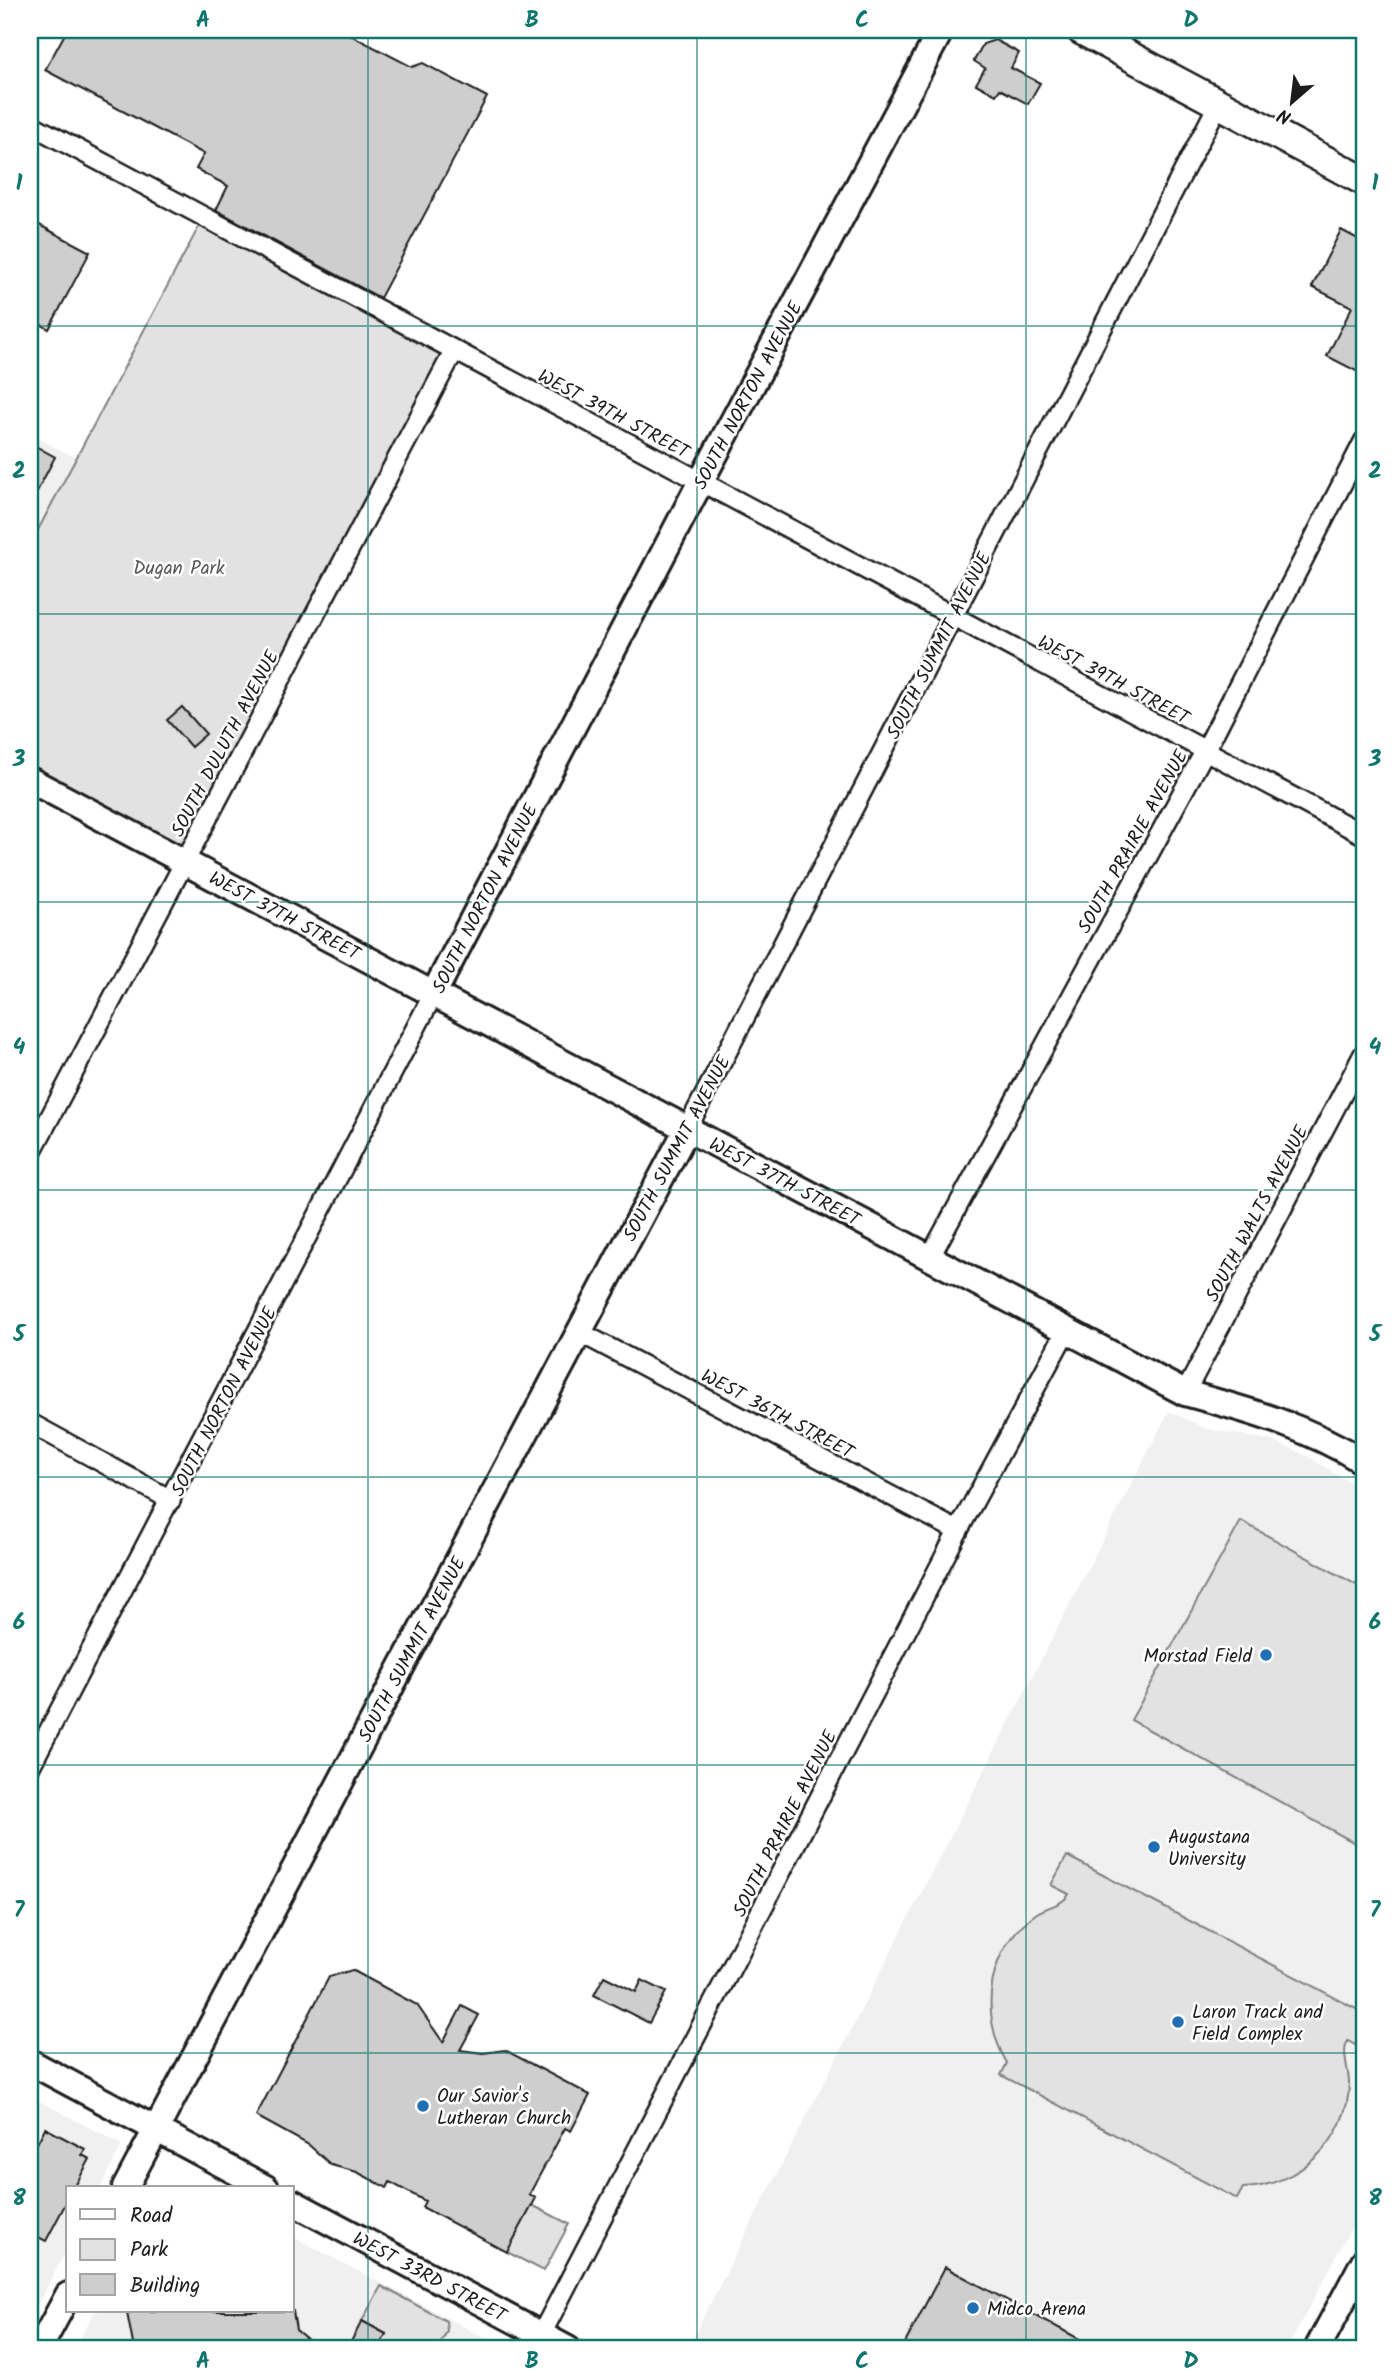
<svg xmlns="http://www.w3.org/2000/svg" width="1394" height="2379" font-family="Kalam,sans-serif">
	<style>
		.built { fill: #f0f0f0 }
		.green { fill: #e2e2e2; stroke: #7f7f7f; stroke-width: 2 }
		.building { fill: #cecece; stroke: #1c1c1c; stroke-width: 2 }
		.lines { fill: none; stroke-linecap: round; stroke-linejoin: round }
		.street-casing { stroke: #1c1c1c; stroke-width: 23 }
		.secondary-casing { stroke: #1c1c1c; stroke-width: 30 }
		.primary-casing { stroke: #1c1c1c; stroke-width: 33 }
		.street { stroke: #fff; stroke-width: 18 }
		.secondary { stroke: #fff; stroke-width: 24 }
		.primary { stroke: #fff; stroke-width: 28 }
		.grid { fill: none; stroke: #0f766e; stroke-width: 2; stroke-opacity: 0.55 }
		.poi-dot { fill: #1f6fb2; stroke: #fff; stroke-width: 2.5 }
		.labels { text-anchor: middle; stroke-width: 5; stroke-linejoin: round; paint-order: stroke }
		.street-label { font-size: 19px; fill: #1c1c1c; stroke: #fff }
		.park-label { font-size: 19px; fill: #575757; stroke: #fff }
		.poi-label { font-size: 19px; fill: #1c1c1c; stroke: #fff; text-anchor: start }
		.neatline { fill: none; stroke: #0f766e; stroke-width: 2.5 }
		.grid-label { font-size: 23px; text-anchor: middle; font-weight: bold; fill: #0f766e }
	</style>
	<rect width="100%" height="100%" fill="#fff"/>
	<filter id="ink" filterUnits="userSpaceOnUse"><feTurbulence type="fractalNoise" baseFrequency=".0143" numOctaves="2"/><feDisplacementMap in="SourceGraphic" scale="14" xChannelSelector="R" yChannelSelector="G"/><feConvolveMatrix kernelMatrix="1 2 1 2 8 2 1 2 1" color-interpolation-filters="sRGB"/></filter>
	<g filter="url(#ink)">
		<g class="built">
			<path d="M30,434L76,458L30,545Z"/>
			<path d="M1169,1411L1207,1429L1269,1440L1302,1453L1364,1491V2204L1287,2349H687Z"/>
			<path d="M30,2096L122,2145L100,2188H68V2247L30,2319Z"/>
			<path d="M292,2236L506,2349H74L95,2311H292Z"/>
		</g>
		<g class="green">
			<path d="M204,217L454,351L185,862L30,780V545Z"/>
			<path d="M1241,1521L1364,1589V1848L1131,1720Z"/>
			<path d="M1067,1856L1364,2013V2050L1348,2041C1341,2051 1349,2070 1349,2083C1349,2141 1298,2186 1243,2188L1237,2199L1001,2075L1007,2063C978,2014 987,1947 1037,1913C1047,1907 1064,1904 1069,1894L1051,1885Z"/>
			<path d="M532,2205L569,2224L544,2271L507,2252Z"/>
			<path d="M381,2286L446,2321L447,2331L438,2349H386L380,2346L386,2334L362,2321Z"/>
		</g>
		<g class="building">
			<path d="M67,30H341L412,67L423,63L487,97L380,298L216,210L228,186L196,169L204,154L45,70Z"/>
			<path d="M995,40L1019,53L1011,68L1040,83L1028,104L1000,89L996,95L976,84L985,68L974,61L983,44Z"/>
			<path d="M30,220L90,252L49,329L30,318Z"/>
			<path d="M1341,230L1364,242V360L1358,372L1327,356L1352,307L1312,287Z"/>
			<path d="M30,443L55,457L30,505Z"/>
			<path d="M182,707L206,734L191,747L167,720Z"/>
			<path d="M352,1970L417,2005L443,2042L462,2006L479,2015L460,2050L483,2053L505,2050L590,2095L571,2131L565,2128L529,2195L536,2198L507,2252L422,2207L425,2201L390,2182L387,2188L357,2172L331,2165L309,2145L256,2116L329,1977Z"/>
			<path d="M604,1976L636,1992L642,1980L666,1992L649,2023L594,1995Z"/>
			<path d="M45,2128L85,2149L82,2155L90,2159L74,2188H68L67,2201L46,2241L30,2233V2157Z"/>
			<path d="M945,2267L1098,2349H902Z"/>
			<path d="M137,2311H293L296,2330L319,2349H134L127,2313Z"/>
			<path d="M362,2321L386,2334L378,2349H347Z"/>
		</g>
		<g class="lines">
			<g class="street-casing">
				<g id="street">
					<path d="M30,124L1364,835"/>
					<path d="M687,1129L1219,103"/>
					<path d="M30,1155L454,351"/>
					<path d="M930,1257L1205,751L1364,441"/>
					<path d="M579,1332L958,1531"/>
					<path d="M1185,1393L1364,1053"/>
					<path d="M30,1423L171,1500"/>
					<path d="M30,1767L434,993"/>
					<path d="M541,2335L958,1531L1066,1331"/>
				</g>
			</g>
			<g class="secondary-casing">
				<g id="secondary">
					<path d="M30,780L1185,1393C1248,1410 1308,1427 1364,1462"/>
					<path d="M434,993L700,483L941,30"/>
					<path d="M30,2062L266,2188"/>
					<path d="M125,2188L687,1129"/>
					<path d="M292,2202L568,2349"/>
					<path d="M39,2349L68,2295"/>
					<path d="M1317,2349L1364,2261"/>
				</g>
			</g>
			<g class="primary-casing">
				<path id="primary" d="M1081,30L1364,181"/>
			</g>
			<use href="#street" class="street"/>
			<use href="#secondary" class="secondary"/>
			<use href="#primary" class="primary"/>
		</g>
	</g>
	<path class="grid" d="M368,30V2349M697,30V2349M1026,30V2349M30,326H1364M30,614H1364M30,902H1364M30,1190H1364M30,1477H1364M30,1765H1364M30,2053H1364"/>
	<g class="poi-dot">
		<circle cx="1266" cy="1655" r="7"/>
		<circle cx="1154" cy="1847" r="7"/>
		<circle cx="1178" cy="2022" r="7"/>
		<circle cx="423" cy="2106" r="7"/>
		<circle cx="973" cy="2308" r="7"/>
	</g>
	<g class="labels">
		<g class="street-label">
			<text transform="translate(747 395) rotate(-62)" y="7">SOUTH NORTON AVENUE</text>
			<text transform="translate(614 413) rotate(28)" y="7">WEST 39TH STREET</text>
			<text transform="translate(938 645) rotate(-63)" y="7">SOUTH SUMMIT AVENUE</text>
			<text transform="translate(1114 679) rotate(28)" y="7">WEST 39TH STREET</text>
			<text transform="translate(224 743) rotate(-62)" y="7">SOUTH DULUTH AVENUE</text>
			<text transform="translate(1132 841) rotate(-61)" y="7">SOUTH PRAIRIE AVENUE</text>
			<text transform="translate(484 898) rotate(-63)" y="7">SOUTH NORTON AVENUE</text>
			<text transform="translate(285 915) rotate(28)" y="7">WEST 37TH STREET</text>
			<text transform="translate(676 1148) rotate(-62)" y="7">SOUTH SUMMIT AVENUE</text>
			<text transform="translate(785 1181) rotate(28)" y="7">WEST 37TH STREET</text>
			<text transform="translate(1256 1213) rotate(-62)" y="7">SOUTH WALTS AVENUE</text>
			<text transform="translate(223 1401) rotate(-63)" y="7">SOUTH NORTON AVENUE</text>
			<text transform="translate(778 1413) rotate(28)" y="7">WEST 36TH STREET</text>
			<text transform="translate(411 1649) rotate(-62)" y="7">SOUTH SUMMIT AVENUE</text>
			<text transform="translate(784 1823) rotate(-63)" y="7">SOUTH PRAIRIE AVENUE</text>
			<text transform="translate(430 2276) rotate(28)" y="7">WEST 33RD STREET</text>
		</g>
		<g class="park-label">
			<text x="179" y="574">Dugan Park</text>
		</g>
		<g class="poi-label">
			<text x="1252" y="1662" text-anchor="end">Morstad Field</text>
			<text x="1168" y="1843">Augustana<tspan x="1168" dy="22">University</tspan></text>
			<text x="1192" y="2018">Laron Track and<tspan x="1192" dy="22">Field Complex</tspan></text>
			<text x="437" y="2102">Our Savior's<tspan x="437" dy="22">Lutheran Church</tspan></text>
			<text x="987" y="2315">Midco Arena</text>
		</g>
	</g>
	<rect width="1394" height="2379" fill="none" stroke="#fff" stroke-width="77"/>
	<rect x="66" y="2186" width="228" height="126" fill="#ffffff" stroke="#a4a4a4" stroke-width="2"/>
	<rect x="80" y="2209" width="35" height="10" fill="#ffffff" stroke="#a4a4a4" stroke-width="2"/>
	<text x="130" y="2222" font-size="21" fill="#1c1c1c">Road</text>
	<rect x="80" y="2239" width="35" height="21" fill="#e2e2e2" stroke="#a4a4a4" stroke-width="2"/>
	<text x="130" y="2256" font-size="21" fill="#1c1c1c">Park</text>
	<rect x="80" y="2274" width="35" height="21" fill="#cecece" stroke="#a4a4a4" stroke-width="2"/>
	<text x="130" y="2292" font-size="21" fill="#1c1c1c">Building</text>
	<g transform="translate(1292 102) rotate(208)" stroke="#ffffff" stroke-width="5" paint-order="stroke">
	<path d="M0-5L12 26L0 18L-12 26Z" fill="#1c1c1c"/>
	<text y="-10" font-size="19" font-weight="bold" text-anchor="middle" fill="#1c1c1c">N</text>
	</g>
	<rect x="38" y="38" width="1318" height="2302" class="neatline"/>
	<g class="grid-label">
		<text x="203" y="27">A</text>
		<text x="532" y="27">B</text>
		<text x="862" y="27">C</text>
		<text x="1191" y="27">D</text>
		<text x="19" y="190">1</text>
		<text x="1375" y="190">1</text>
		<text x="19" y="478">2</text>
		<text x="1375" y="478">2</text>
		<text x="19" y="766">3</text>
		<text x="1375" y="766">3</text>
		<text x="19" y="1054">4</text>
		<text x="1375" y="1054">4</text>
		<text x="19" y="1341">5</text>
		<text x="1375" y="1341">5</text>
		<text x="19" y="1629">6</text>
		<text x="1375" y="1629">6</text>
		<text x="19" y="1917">7</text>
		<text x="1375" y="1917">7</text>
		<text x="19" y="2205">8</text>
		<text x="1375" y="2205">8</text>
		<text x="203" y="2368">A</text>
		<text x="532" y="2368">B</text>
		<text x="862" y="2368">C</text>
		<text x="1191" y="2368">D</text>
	</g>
</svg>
